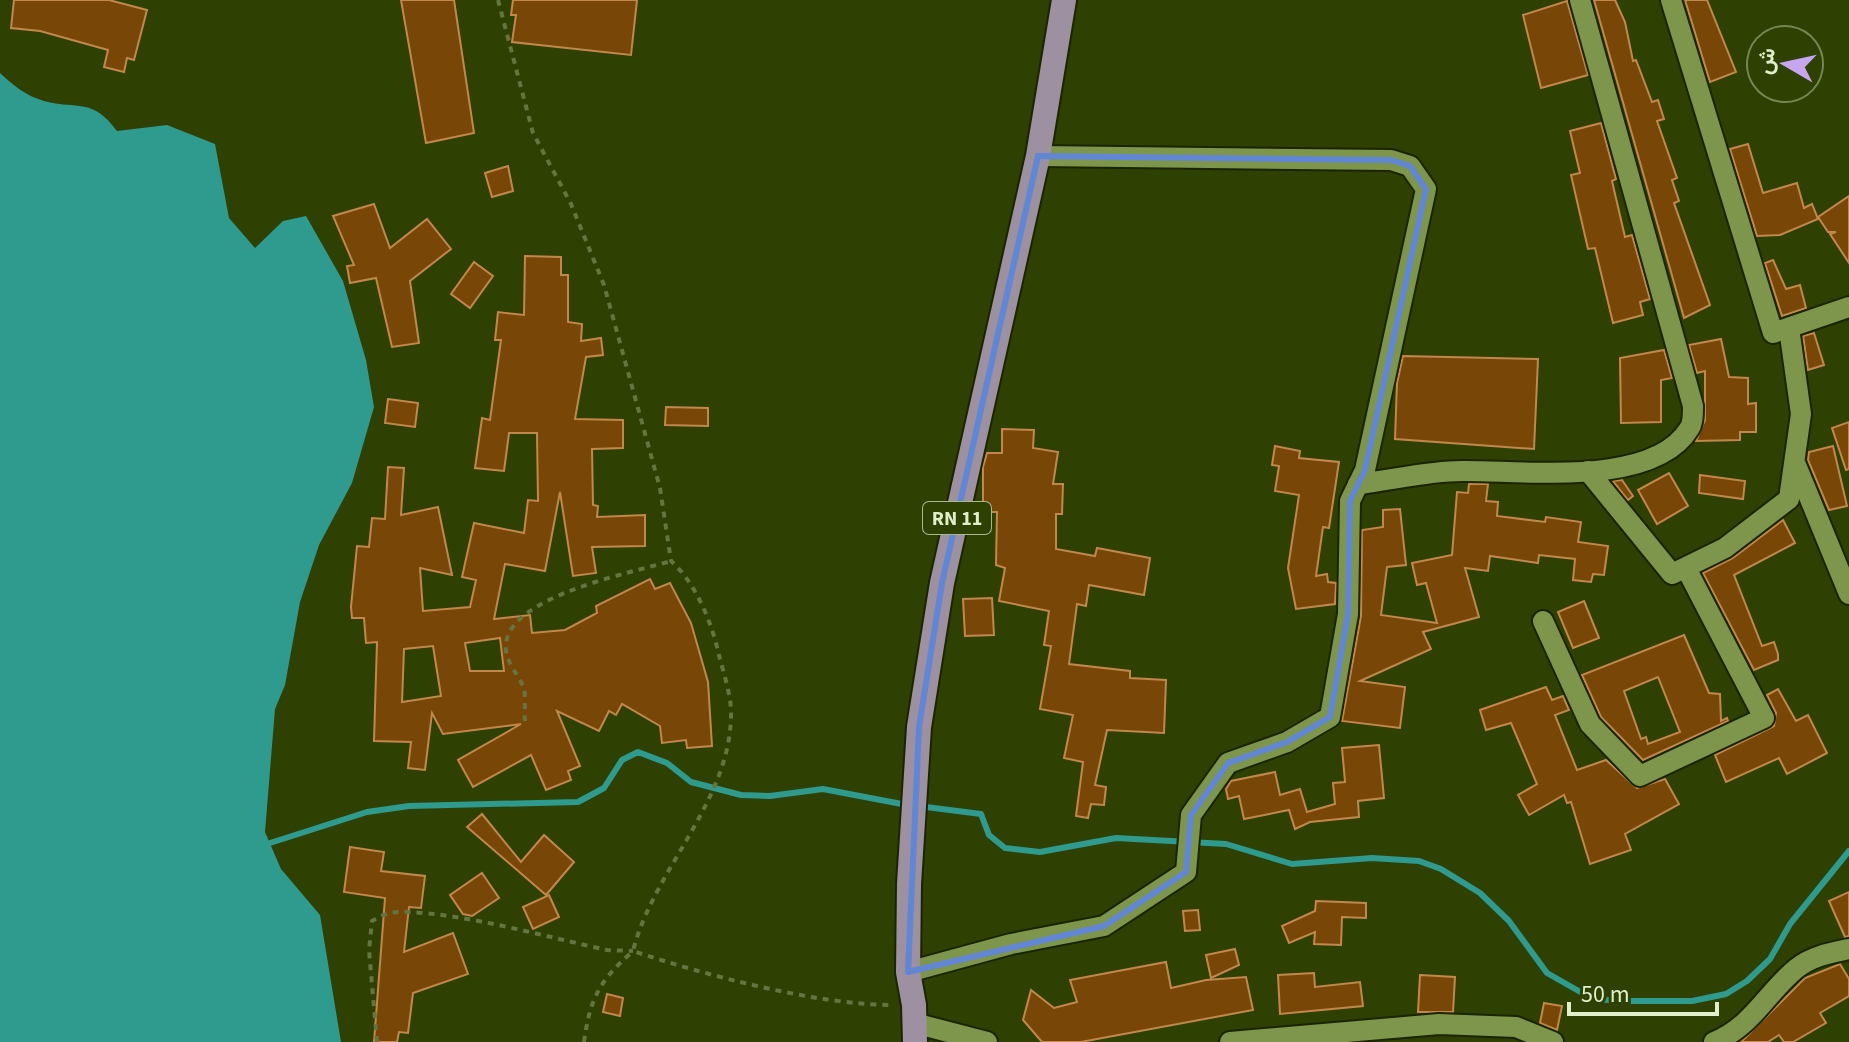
<svg xmlns="http://www.w3.org/2000/svg" width="1849" height="1042" font-family="'Source Sans 3',Vazirmatn,sans-serif">
	<style>
		.water { fill: #2f9a8e }
		.lines { fill: none; stroke-linecap: round; stroke-linejoin: round }
		.stream { stroke: #2f9a8e; stroke-width: 6 }
		.building { fill: #784708; stroke: #c2874c; stroke-width: 2; fill-rule: evenodd }
		.minor-casing { stroke: #1a2500; stroke-width: 24 }
		.major-casing { stroke: #1a2500; stroke-width: 28 }
		.path { stroke: #65753f; stroke-width: 4; stroke-dasharray: 6 6; stroke-linecap: butt }
		.minor { stroke: #7d964c; stroke-width: 20 }
		.major { stroke: #9c90a1; stroke-width: 24 }
		.marked { fill: none; stroke: #6186d3; stroke-width: 6; stroke-linejoin: round }
		.labels { text-anchor: middle; stroke-width: 6; stroke-linejoin: round; paint-order: stroke }
		.shield { fill: #2f4003; stroke: #abba8e; stroke-width: 2 }
		.shield-label { font-size: 20px; font-weight: bold; fill: #e0efc9 }
	</style>
	<rect width="100%" height="100%" fill="#2f4003"/>
	<path class="water" d="M0,73C13,85 26,96 44,101C78,110 92,97 117,131L167,125L215,144L229,218L255,248L283,221L306,216L343,281L366,360L374,407L352,483L319,545L300,602L285,685L275,709L265,832L281,869L320,915L341,1042H0Z"/>
	<g class="lines">
		<g class="stream">
			<path d="M918,806L981,814L989,835L1005,848L1040,852L1116,838L1226,844L1292,864L1372,858L1419,861L1441,869L1480,893L1509,921L1547,973L1591,998L1616,1001H1692L1726,994L1747,981L1770,959L1790,924L1849,851"/>
			<path d="M270,843L367,812L409,806L578,802L604,788L622,760L638,752L667,763L691,782L741,795L770,796L823,789L907,805"/>
		</g>
	</g>
	<g class="building">
		<path d="M14,0H109L147,10L134,60L127,58L124,72L104,67L108,50L40,31L11,28Z"/>
		<path d="M401,0H454L474,133L426,143Z"/>
		<path d="M513,0H637L631,55L512,42L516,15H511Z"/>
		<path d="M1594,0H1615L1625,22L1633,61L1636,60L1652,102L1658,100L1664,119L1657,121L1677,178L1672,180L1679,201L1674,203L1710,305L1684,318Z"/>
		<path d="M1685,0H1707L1736,72L1710,82Z"/>
		<path d="M1567,1L1588,75L1541,88L1523,15Z"/>
		<path d="M1601,123L1616,179L1612,181L1625,237L1632,235L1650,299L1640,302L1643,315L1613,323L1595,248L1588,249L1571,175L1580,173L1570,131Z"/>
		<path d="M1748,144L1763,193L1797,183L1804,208L1812,204L1818,219L1780,235L1757,236L1730,149Z"/>
		<path d="M508,166L513,191L492,197L485,173Z"/>
		<path d="M1849,196V263L1830,234L1836,232H1828L1818,217Z"/>
		<path d="M374,204L390,248L427,219L451,249L410,281L419,343L392,347L376,278L350,283L347,266L354,265L333,216Z"/>
		<path d="M525,256L561,257V275H568V322L582,324L581,341L601,338L603,355L586,357L575,419L623,420V448L592,449L593,505L598,506L597,517L645,515V546L592,547L596,573L573,576L560,492L545,571L505,564L494,619L530,615L532,633L565,630L597,613L596,606L650,579L655,589L670,583L691,623L708,682L712,746L687,748L686,740L662,743L660,726L622,704L616,715L609,711L599,731L557,711L580,766L568,771L571,780L546,790L531,755L473,787L458,760L521,724L443,734L432,713L425,770L408,768L411,742L374,741L377,642L366,643L364,618H352L351,607L357,546L369,547L372,518L385,519L388,467L404,468L401,515L438,507L452,575L420,568L423,611L470,607L476,580L462,577L474,523L524,533L528,500L538,501L537,433H509L504,471L475,468L482,418L490,420L501,340H495L498,312L524,315ZM500,638L504,671H470L465,643ZM433,646L441,696L402,702L404,649Z"/>
		<path d="M1773,260L1786,289L1800,285L1806,308L1782,316L1765,263Z"/>
		<path d="M474,262L493,276L470,308L451,294Z"/>
		<path d="M1814,333L1824,365L1808,370L1803,336Z"/>
		<path d="M1721,339L1729,377L1748,378V404L1756,403V432H1740V440L1696,441L1705,420V371L1697,373L1689,345Z"/>
		<path d="M1664,350L1672,378L1661,380V422L1621,423L1620,358Z"/>
		<path d="M1403,356L1538,359L1534,449L1395,439L1397,383Z"/>
		<path d="M388,399L418,403L415,427L385,423Z"/>
		<path d="M666,407L708,408V426L665,425Z"/>
		<path d="M1849,422V469L1846,470L1832,428Z"/>
		<path d="M1002,429L1034,430L1033,448L1058,452L1053,484H1063L1062,514H1056V549L1095,556L1097,548L1150,558L1144,595L1089,585L1086,606L1077,604L1069,664L1130,671V678L1166,680L1164,733L1107,730L1095,785L1106,787L1104,805L1091,804L1088,818L1076,816L1083,762L1064,758L1073,715L1040,709L1051,646L1044,645L1049,611L999,601L1005,568L996,565L997,512H983V467L987,453H1002Z"/>
		<path d="M1275,446L1300,451L1299,458L1339,462L1329,528L1323,527L1316,576L1327,574L1328,582L1336,583L1335,604L1296,609L1288,568L1299,495L1275,491L1279,466L1272,465Z"/>
		<path d="M1833,446L1847,506L1829,510L1808,460L1809,452Z"/>
		<path d="M1669,473L1688,506L1657,524L1638,490Z"/>
		<path d="M1700,475L1745,481L1743,499L1699,493Z"/>
		<path d="M1622,480L1633,496L1628,500L1613,481Z"/>
		<path d="M1469,484H1488L1486,501L1498,502L1497,516L1545,522L1546,517L1581,522L1578,542L1608,546L1604,575L1593,574L1591,582L1573,580L1575,559L1539,555L1538,563L1490,556L1488,571L1465,568L1479,617L1423,632L1431,649L1360,681L1405,687L1400,728L1342,721L1361,616L1362,530L1383,527V510L1400,509L1406,565L1387,567L1381,615L1437,623L1426,583L1417,585L1412,563L1452,555L1457,492L1468,493Z"/>
		<path d="M1783,520L1795,543L1734,575L1762,646L1774,642L1778,654V660L1754,670L1703,573L1733,558Z"/>
		<path d="M992,598L994,635L965,636L963,599Z"/>
		<path d="M1584,601L1599,638L1573,648L1558,612Z"/>
		<path d="M1684,635L1709,693L1720,694L1721,721L1727,718L1728,721L1643,760L1601,717L1582,675ZM1658,677L1680,732L1648,744L1646,737L1641,739L1624,691Z"/>
		<path d="M1546,687L1552,700L1563,696L1569,710L1555,715L1577,770L1606,760L1637,788L1665,779L1679,804L1625,834L1631,850L1590,864L1571,802L1567,803L1564,795L1529,815L1518,795L1537,784L1511,723L1486,730L1480,710Z"/>
		<path d="M1778,689L1796,721L1808,715L1827,753L1787,774L1779,758L1726,782L1715,755L1774,726L1776,713L1767,695Z"/>
		<path d="M1379,745L1384,798L1358,801L1359,817L1310,822L1295,829L1289,810L1244,819L1239,796L1228,799L1226,789L1231,781L1275,772L1280,795L1300,789L1307,812L1335,804L1333,783L1345,782L1342,748Z"/>
		<path d="M482,814L521,862L544,835L574,862L546,895L467,827Z"/>
		<path d="M350,847L384,852L381,871L425,876L421,908L409,907L404,952L453,933L468,974L413,993L408,1033L399,1032L397,1042H374L385,898L344,892Z"/>
		<path d="M482,873L499,898L472,916L463,914L450,895Z"/>
		<path d="M1849,892V936L1845,937L1829,901Z"/>
		<path d="M549,895L559,917L533,929L523,907Z"/>
		<path d="M1316,901L1366,903V918L1342,917L1341,945L1314,944L1315,932L1289,943L1282,926L1315,911Z"/>
		<path d="M1198,910L1200,930L1185,931L1183,911Z"/>
		<path d="M1235,949L1239,965L1211,978L1206,955Z"/>
		<path d="M1166,962L1171,988L1206,980L1246,977L1253,1010L1081,1042H1042L1023,1020L1031,990L1054,1008L1077,1002L1070,980Z"/>
		<path d="M1840,964L1849,979V996L1820,1013L1826,1023L1793,1042H1784L1779,1035L1768,1042H1741L1805,978Z"/>
		<path d="M1314,973L1315,987L1360,982L1363,1006L1280,1014L1278,975Z"/>
		<path d="M1420,975L1455,977L1453,1012H1418Z"/>
		<path d="M607,994L623,998L620,1016L603,1012Z"/>
		<path d="M1544,1003L1562,1006L1557,1030L1540,1023Z"/>
	</g>
	<g class="lines">
		<g class="minor-casing">
			<g id="minor">
				<path d="M1671,0L1773,333L1849,307"/>
				<path d="M1796,465L1849,594"/>
				<path d="M1588,471L1672,574L1725,548L1789,499L1801,414L1789,328"/>
				<path d="M1358,484C1392,480 1428,471 1462,471C1521,470 1653,488 1689,429C1693,424 1693,413 1693,406L1580,0"/>
				<path d="M1543,621L1590,724L1640,776L1764,718L1686,568"/>
				<path d="M908,972L1011,944L1104,926L1186,872L1191,815L1228,763L1287,742L1330,717L1348,614L1350,501L1365,470L1426,189L1410,166L1391,160L1038,156"/>
				<path d="M914,1023L987,1042"/>
				<path d="M1230,1042L1439,1024L1516,1027L1553,1042"/>
				<path d="M1714,1042C1752,1027 1767,992 1797,968C1812,956 1830,953 1849,949"/>
			</g>
		</g>
		<g class="major-casing">
			<path id="major" d="M915,1042L914,1005L908,972L909,884L919,727L942,583L1038,156L1064,0"/>
		</g>
		<g class="path">
			<path d="M498,0L533,133L571,204L604,285L660,488L671,561C695,582 711,621 718,651C723,672 732,696 731,717C729,803 653,871 633,951C705,975 817,1005 892,1005"/>
			<path d="M525,721C524,711 526,698 524,689C519,674 504,662 506,644C510,596 631,573 671,561"/>
			<path d="M377,1042L369,950L372,921C383,914 393,911 407,912C467,914 547,937 607,950L633,951"/>
			<path d="M584,1042C590,999 599,981 632,952"/>
		</g>
		<use href="#minor" class="minor"/>
		<use href="#major" class="major"/>
	</g>
	<path class="marked" d="M1038,156L1391,160L1410,166L1426,189L1365,470L1350,501L1348,614L1330,717L1287,742L1228,763L1191,815L1186,872L1104,926L908,972L919,727L942,583Z"/>
	<g class="labels">
		<rect class="shield" x="923" y="502" width="68" height="32" rx="6"/>
		<g class="shield-label">
			<text x="957" y="525">RN 11</text>
		</g>
	</g>
	<g transform="translate(1785 64) rotate(279)"><circle r="38" fill="#2f4003" stroke="#768652" stroke-width="2"/>
	<path d="M0-6L14 30L0 20L-14 30Z" fill="#c7a6ef"/>
	<text y="-12" font-size="22" font-weight="bold" text-anchor="middle" fill="#e0efc9">ش</text>
	</g>
	<path d="M1569 1002v12h148v-12" fill="none" stroke="#e0efc9" stroke-width="4"/>
	<text x="1581" y="1002" font-size="24" fill="#e0efc9" stroke="#2f4003" stroke-width="6" paint-order="stroke">50 m</text>
</svg>
